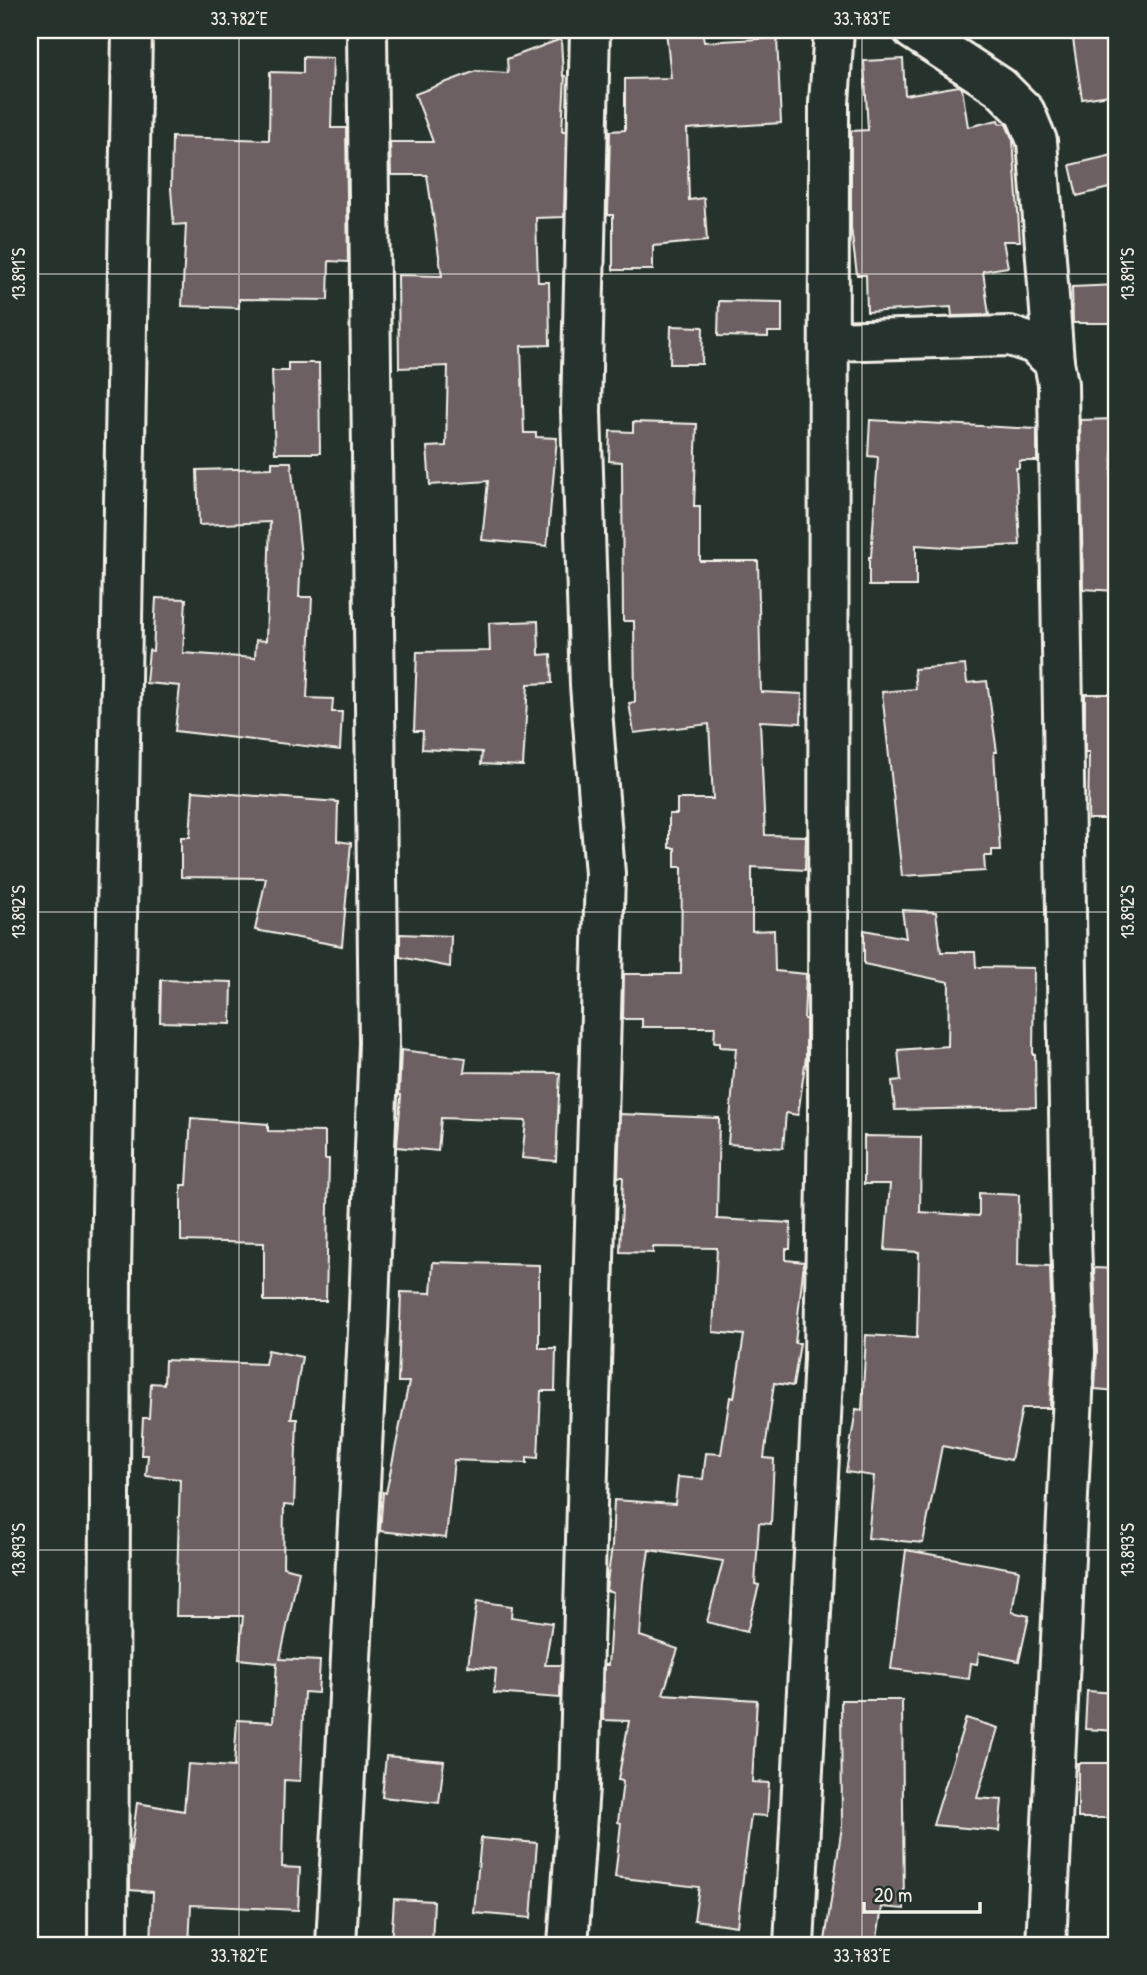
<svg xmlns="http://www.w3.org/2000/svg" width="1147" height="1975" font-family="'Patrick Hand',sans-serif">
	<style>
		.building { fill: #6c6164; stroke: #f4f1e8; stroke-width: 2 }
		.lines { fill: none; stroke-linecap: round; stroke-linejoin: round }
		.minor-casing { stroke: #f4f1e8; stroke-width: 44 }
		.minor { stroke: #26332d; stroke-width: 38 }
		.ticks { fill: none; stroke: #f4f1e8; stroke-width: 2; stroke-opacity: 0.45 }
		.neatline { fill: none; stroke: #f4f1e8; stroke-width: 2.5 }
		.ticks-label { font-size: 18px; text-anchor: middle; fill: #f4f1e8 }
	</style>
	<rect width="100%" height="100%" fill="#26332d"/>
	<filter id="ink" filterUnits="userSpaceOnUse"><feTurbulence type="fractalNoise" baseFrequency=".0143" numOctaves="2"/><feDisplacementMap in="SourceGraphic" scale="14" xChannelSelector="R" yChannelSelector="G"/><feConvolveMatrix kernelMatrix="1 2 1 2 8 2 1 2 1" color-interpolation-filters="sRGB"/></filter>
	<g filter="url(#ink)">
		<g class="building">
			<path d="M666,30H702L704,42L777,38L781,123L687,129L689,200L704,198L707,241L653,246V270H613V215H608L610,131L625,130V79L671,78Z"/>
			<path d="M1114,34L1117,56V94L1082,99L1073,39Z"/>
			<path d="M561,39L563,76H565L562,131H566L564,217L536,218L538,282H549L550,345L521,346L524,433H536V437L557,438L547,546L482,540L488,481L430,485L427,447L446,446L448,366L399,368L398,275L442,276L427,175H391L390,142H433L415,94L476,71L508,73L507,59Z"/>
			<path d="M303,57L333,58L331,128H346L348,262L329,261L328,300L239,299V308L182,306L186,224L174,225L171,189L172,137L269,140L270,72L303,73Z"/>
			<path d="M903,59L905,95L959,86L962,88L968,127L998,120L999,123L1006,124L1013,140L1020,241H1003L1008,267L983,271L989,315L952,316L951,307L867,312L866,275H857L851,228V131L868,130L864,61Z"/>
			<path d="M1117,154V186L1077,196L1070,165Z"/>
			<path d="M1117,285V323H1073L1072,287Z"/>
			<path d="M719,301L782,302V332H768V337L718,336Z"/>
			<path d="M671,326L703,327L702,364H670Z"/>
			<path d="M288,363H319L320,453H275L272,371H288Z"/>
			<path d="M1117,419V452H1112L1111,513L1117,512V591L1083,589L1080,420Z"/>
			<path d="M870,420L1037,429V461H1019V468H1016L1020,545L962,548L916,545V586H869V557H871L878,457L868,456Z"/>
			<path d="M633,422L697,424L694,506H700V561H758L761,692L802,694L801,723L760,721L765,835L806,836L805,870L752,867V931L774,930L775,971L806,974L804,1019H806V1057L798,1115L786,1113L783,1148L728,1144L736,1048L720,1047V1042H714L715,1027H642V1019H623L624,974H681L682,867H675V848H669V814H677V799H713L709,724L634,733L629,703L635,702L634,621H623L622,462L609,461L610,431L633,432Z"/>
			<path d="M272,462H291L301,556L299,597H312L307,698L333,699L332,712H342L340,750L175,731L180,686L146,683L149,650L153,651L156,598L186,599L183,653L255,658L256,640L266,641L270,522L199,525L197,470L272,468Z"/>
			<path d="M538,621L539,655L551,654L552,683L528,684L523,766L481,764L482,752L422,749L423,731H414L417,652L490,651L489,623Z"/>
			<path d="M965,665L967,683L987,681L997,752H994L1000,850H992V856H984L985,871L902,876L882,692L916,689L914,669Z"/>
			<path d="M1085,694H1117V819H1088L1089,752H1085Z"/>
			<path d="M193,791L338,802L337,841L351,843L342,946L255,930L266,878L181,877V837H190Z"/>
			<path d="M902,910L936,912L941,952H975L976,967L1034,968L1033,1055H1035L1036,1107L895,1110L892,1081L901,1080L898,1050L948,1046L949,982L864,964V930L906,938Z"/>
			<path d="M400,934L451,936L450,967L400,957Z"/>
			<path d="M161,980L232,982L231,1024L160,1022Z"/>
			<path d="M401,1050L466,1058L464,1072L560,1073L556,1161L522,1158L526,1121L441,1118L438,1151L397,1147L401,1095H399Z"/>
			<path d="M620,1114L719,1118L717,1219L791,1223L790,1249H786V1260L804,1262L795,1343H800L793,1386L774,1383L764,1458L774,1459L771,1524L759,1523L755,1584L759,1585L747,1632L707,1622L723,1561L649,1550L644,1583L640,1636L678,1649L663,1694L757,1700L752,1782L769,1783L767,1816L751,1815L737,1926L694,1920L699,1887L615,1877L621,1823L618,1822L623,1781L618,1780L629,1721L603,1720L604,1665H608L613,1592L606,1590L612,1546L614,1500L675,1504L678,1477L703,1479L706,1453L721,1454L730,1397L734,1398L744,1335L713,1332L717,1248L653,1247V1253L620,1252L623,1177H618Z"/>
			<path d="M191,1118L268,1124V1131L325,1132V1159H329L326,1301H264V1243L181,1241V1185H187Z"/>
			<path d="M864,1136L921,1137L920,1212L979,1216V1193L1019,1195L1018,1265L1050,1266L1053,1353L1050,1408H1022L1011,1460L942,1446L923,1543L868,1538L874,1476L846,1472L856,1409L862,1410L866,1335L917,1338L919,1252L885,1250L890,1184H864Z"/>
			<path d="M433,1262L539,1265V1348H556L555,1391H541L538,1458L527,1457V1463L454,1460L446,1538L380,1531L383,1492L386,1493L409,1382H398L401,1292L431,1293Z"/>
			<path d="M1094,1268L1117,1269V1391L1095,1389L1097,1352Z"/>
			<path d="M268,1350L302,1357L291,1419H297L294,1506L284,1505L283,1567L299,1571L280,1659L320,1661L318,1693L304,1692L300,1781L284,1780L282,1867L300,1868L298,1910L191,1905L189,1945H151L153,1892L130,1890V1856L137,1803L184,1811L188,1764L234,1767L237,1720L273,1722L277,1663L239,1659L243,1616H176L180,1479L146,1476L148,1455H141L143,1418H149L151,1383L164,1384L165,1360L265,1364Z"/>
			<path d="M906,1550L1019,1570L1012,1612L1029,1616L1019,1661L979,1653L977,1664L971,1663L969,1679L891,1669Z"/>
			<path d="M477,1601L512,1606L511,1617L552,1623L545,1665H561L560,1698L494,1693L496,1669L468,1666Z"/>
			<path d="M1087,1691L1117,1693V1731L1085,1729Z"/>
			<path d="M841,1700H902L904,1909L882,1907L876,1945H851L825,1941L842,1826Z"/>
			<path d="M966,1718L998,1728L977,1798L1002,1800L999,1831L933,1825Z"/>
			<path d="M386,1756L444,1761L439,1803L382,1797Z"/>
			<path d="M1078,1763H1111L1112,1818H1078Z"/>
			<path d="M481,1838L537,1843L531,1918L474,1913Z"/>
			<path d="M394,1899L434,1901L432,1945H391Z"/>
		</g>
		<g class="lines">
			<g class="minor-casing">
				<g id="minor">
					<path d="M913,30L1000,87L1025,112L1037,141L1054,362"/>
					<path d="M829,341L1010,336L1034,344L1054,362L1058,384L1071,1239L1075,1353L1046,1945"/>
					<path d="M108,1945L111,1273L132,30"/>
					<path d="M336,1945L368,1332L379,1043L367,30"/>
					<path d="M568,1945L579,1786L605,874L590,685L581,412L590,30"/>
					<path d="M794,1945L824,1358L828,1114L829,103L834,30"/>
				</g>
			</g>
			<use href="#minor" class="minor"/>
		</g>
	</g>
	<path class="ticks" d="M239,30V1945M862,30V1945M30,274H1117M30,912H1117M30,1550H1117"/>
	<rect width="1147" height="1975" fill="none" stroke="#26332d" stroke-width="77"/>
	<path d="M864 1902v10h116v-10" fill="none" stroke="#f4f1e8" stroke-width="3.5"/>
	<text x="874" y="1902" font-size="21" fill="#f4f1e8" stroke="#26332d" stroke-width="5" paint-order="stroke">20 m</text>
	<rect x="38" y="38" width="1070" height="1899" class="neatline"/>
	<g class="ticks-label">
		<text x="239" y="25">33.782°E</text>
		<text x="862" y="25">33.783°E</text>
		<text transform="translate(19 274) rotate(-90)" y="6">13.891°S</text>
		<text transform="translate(1128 274) rotate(-90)" y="6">13.891°S</text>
		<text transform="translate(19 912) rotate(-90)" y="6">13.892°S</text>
		<text transform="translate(1128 912) rotate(-90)" y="6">13.892°S</text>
		<text transform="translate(19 1550) rotate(-90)" y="6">13.893°S</text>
		<text transform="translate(1128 1550) rotate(-90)" y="6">13.893°S</text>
		<text x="239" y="1962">33.782°E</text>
		<text x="862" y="1962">33.783°E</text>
	</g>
</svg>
